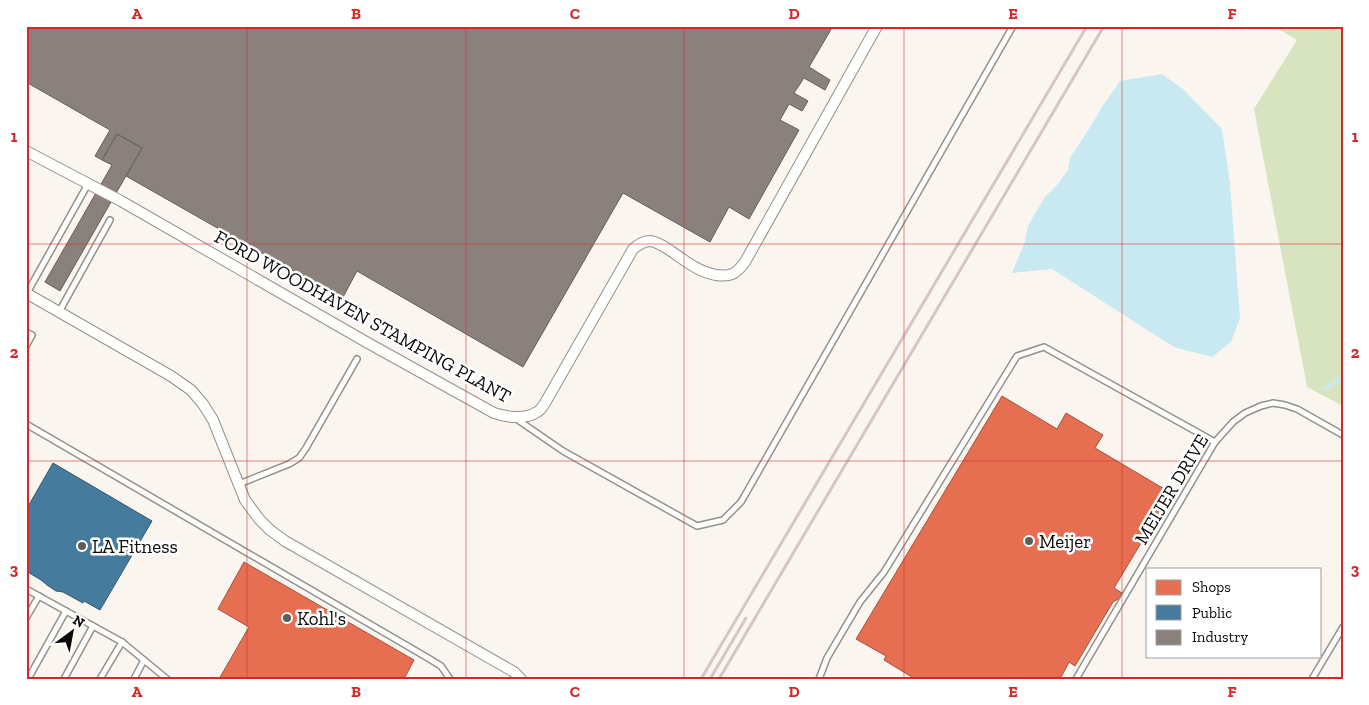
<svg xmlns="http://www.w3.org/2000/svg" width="1369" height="705" font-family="'Zilla Slab',serif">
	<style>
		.forest { fill: #d7e4bf }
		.water { fill: #c8e9f1 }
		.shops { fill: #e76f51; stroke: #a5513c }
		.public { fill: #457b9d; stroke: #345971 }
		.industry { fill: #8a817c; stroke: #645e5a }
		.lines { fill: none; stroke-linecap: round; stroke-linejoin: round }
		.stream { stroke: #c8e9f1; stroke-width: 3 }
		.lane-casing { stroke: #93918e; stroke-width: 8 }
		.street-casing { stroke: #93918e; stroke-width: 12 }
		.lane { stroke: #fefefd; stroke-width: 5 }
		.street { stroke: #fefefd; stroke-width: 10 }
		.rail { stroke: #d5c5c7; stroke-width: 3 }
		.grid { fill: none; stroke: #d62828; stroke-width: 1; stroke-opacity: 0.55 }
		.poi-dot { fill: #5f5d5b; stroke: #fff; stroke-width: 2 }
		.labels { text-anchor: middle; stroke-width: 5; stroke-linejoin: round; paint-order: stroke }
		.street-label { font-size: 19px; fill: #0b0b0b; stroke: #fff }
		.poi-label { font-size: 19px; fill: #0b0b0b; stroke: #fff; text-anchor: start }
		.neatline { fill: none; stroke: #d62828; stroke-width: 2 }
		.grid-label { font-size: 16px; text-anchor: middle; font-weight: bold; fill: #d62828 }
	</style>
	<rect width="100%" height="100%" fill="#faf6ef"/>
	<path class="forest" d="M1273,26H1343V406L1307,387L1254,109L1297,40Z"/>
	<path class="water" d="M1162,74L1184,90L1222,129L1230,183L1240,318L1231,342L1212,357L1174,347L1052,269L1012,273L1025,241L1028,226L1044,198L1057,185L1068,170L1070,158L1094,121L1100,110L1120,81Z"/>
	<g class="shops">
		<path d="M1002,396L1057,429L1066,413L1103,435L1095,448L1171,493L1114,588L1122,593L1118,599L1113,602L1075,666L1069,662L1060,679H915L884,660L886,656L856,639Z"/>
		<path d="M244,562L414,660L404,679H219L249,627L218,609Z"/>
	</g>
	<path class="public" d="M53,463L152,521L100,610L84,601L83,603L63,592L56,591L47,585L41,580L26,571V510Z"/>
	<g class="industry">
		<path d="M26,26H833L809,67L830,80L825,90L804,78L794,93L808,101L802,111L789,104L780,120L799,130L749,219L729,207L710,242L623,193L523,367L357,271L342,299L126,176L142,148L117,134L102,160L95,156L110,130L26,82Z"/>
		<path d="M117,134L142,148L60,291L45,282L112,165L102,160Z"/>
	</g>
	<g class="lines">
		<path class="stream" d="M1324,389L1343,377"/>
		<g class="lane-casing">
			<g id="lane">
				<path d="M27,293L88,184"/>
				<path d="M59,312L110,220"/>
				<path d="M26,332L32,335L26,346"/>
				<path d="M515,418L563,451L697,526L723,520L741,502L1013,26"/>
				<path d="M26,424L428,658L441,666L450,679"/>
				<path d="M239,484L289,464L299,458L306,448L357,359"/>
				<path d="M26,589L122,642L167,679"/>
				<path d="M26,618L39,596"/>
				<path d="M28,679L66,611"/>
				<path d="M64,679L93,626"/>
				<path d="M100,679L122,642"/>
				<path d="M134,679L144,660"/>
				<path d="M819,679L827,658L860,602L884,572L1017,356L1044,347L1215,442"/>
				<path d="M1076,679L1215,442L1233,422L1245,413L1261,406L1273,403L1285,405L1297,409L1343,435"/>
				<path d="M1312,679L1343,627"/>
			</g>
		</g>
		<g class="street-casing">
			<g id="street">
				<path d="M26,151L121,201L368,343L494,413C506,417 525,420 537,412C541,410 543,406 545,403L633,249C638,245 643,241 650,241C658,242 665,247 671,251C685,261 699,272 716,275C731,277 736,274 745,262L877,26"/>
				<path d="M26,293L171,376L191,390L203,404L213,420L245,500L259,519L270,530L285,541L514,672L521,679"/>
			</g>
		</g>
		<use href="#lane" class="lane"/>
		<use href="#street" class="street"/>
		<g class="rail">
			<path d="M701,679L1087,26"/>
			<path d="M710,679L746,618"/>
			<path d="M719,679L1104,26"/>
		</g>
	</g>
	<path class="grid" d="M247,26V679M466,26V679M684,26V679M904,26V679M1122,26V679M26,244H1343M26,461H1343"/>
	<g class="poi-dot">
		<circle cx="1029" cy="541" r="5"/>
		<circle cx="82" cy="546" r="5"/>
		<circle cx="287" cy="618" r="5"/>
	</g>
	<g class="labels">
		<g class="street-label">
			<text transform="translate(363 316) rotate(29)" y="7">FORD WOODHAVEN STAMPING PLANT</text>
			<text transform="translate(1171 489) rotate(-59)" y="7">MEIJER DRIVE</text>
		</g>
		<g class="poi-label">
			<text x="1039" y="548">Meijer</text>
			<text x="92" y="553">LA Fitness</text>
			<text x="297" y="625">Kohl's</text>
		</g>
	</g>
	<rect width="1369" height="705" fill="none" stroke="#ffffff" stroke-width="55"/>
	<rect x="1146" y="568" width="175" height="90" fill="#ffffff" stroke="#9d9d9d"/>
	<rect x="1156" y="580" width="25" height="15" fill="#e76f51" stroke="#9d9d9d"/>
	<text x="1192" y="592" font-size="15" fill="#0b0b0b">Shops</text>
	<rect x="1156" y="605" width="25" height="15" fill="#457b9d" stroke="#9d9d9d"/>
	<text x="1192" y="618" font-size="15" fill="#0b0b0b">Public</text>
	<rect x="1156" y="630" width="25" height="15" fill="#8a817c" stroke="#9d9d9d"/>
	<text x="1192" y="642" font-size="15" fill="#0b0b0b">Industry</text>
	<g transform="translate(72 632) rotate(32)" stroke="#ffffff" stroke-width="4" paint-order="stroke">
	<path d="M0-4L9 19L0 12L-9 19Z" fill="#0b0b0b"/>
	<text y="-8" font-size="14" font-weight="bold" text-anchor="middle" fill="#0b0b0b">N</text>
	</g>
	<rect x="28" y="28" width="1314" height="650" class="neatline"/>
	<g class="grid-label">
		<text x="137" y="19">A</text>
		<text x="356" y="19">B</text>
		<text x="575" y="19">C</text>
		<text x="794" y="19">D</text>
		<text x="1013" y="19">E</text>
		<text x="1232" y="19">F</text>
		<text x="14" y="142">1</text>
		<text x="1355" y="142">1</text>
		<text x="14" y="358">2</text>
		<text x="1355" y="358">2</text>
		<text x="14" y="575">3</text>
		<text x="1355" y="575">3</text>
		<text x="137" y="697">A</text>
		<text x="356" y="697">B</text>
		<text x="575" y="697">C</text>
		<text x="794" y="697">D</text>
		<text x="1013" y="697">E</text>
		<text x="1232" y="697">F</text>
	</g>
</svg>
